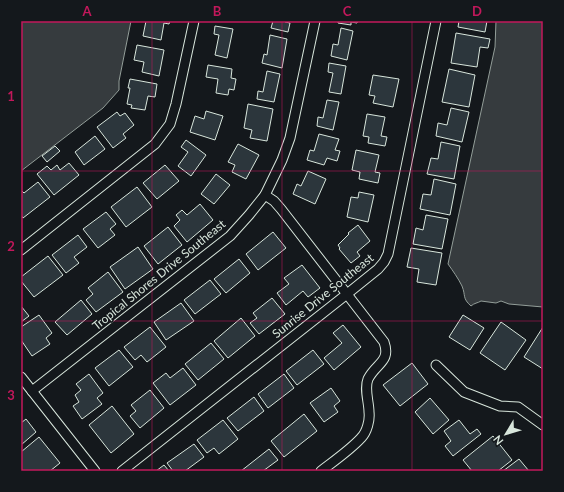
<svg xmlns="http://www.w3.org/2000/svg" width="564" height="492" font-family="Lato,sans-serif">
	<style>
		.water { fill: #363b3e; stroke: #939e99 }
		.building { fill: #2c363c; stroke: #d8e6dc }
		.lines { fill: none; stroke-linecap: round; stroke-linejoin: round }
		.minor-casing { stroke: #d8e6dc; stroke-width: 11 }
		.minor { stroke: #14181c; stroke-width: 9 }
		.grid { fill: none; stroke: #c2185b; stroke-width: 1; stroke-opacity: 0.55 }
		.labels { text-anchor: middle; stroke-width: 3; stroke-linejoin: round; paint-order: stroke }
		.street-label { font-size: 12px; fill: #d8e6dc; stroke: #14181c }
		.neatline { fill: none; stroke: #c2185b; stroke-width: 1.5 }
		.grid-label { font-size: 13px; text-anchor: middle; font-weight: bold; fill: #c2185b }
	</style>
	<rect width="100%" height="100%" fill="#14181c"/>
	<g class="water">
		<path d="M21,21H131L119,81V90L103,108L21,171Z"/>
		<path d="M496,21H543V307L509,304L501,301L496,303L481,301C478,303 474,303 471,306C462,298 466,296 462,286C458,278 453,271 448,264L495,47Z"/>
	</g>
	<g class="building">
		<path d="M146,21H170L169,24L164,23L161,40L143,36Z"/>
		<path d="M273,21H285V22L290,23L288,32L271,28Z"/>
		<path d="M338,21H358L357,23L351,22V25L338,23Z"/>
		<path d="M459,21H487L485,32L458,27Z"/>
		<path d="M215,26L233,29L227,58L215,55L219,35L214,34Z"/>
		<path d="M341,28L353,31L347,60L331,56L333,44L338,45Z"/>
		<path d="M456,33L490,39L488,48L480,47L477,67L451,63Z"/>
		<path d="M270,35L287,39L282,68L262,63L264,54L267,55Z"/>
		<path d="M137,45L164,50L159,76L142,72L144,62L134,60Z"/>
		<path d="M329,63L346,66L341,94L329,92L333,73L328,72Z"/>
		<path d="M208,65L232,69L231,78L236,79L234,90L229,89L228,95L216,93L218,79L206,77Z"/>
		<path d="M449,69L475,75L469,107L442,102Z"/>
		<path d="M267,71L280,74L274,102L257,99L258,91L263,92Z"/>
		<path d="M373,75L399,79L393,107L373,103L375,96L369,95Z"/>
		<path d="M130,79L157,84L155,97L148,96L145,110L131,108L132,105L127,104L130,88H128Z"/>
		<path d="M327,100L339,102L333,130L317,126L318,117L323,118Z"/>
		<path d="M248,104L273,109L267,141L250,138L252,130L244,128Z"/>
		<path d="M451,108L469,112L462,142L436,136L438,123L447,125Z"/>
		<path d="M206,111L223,116L215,140L190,132L195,116L204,119Z"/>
		<path d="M117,112L120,116L125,113L134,125L123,134L126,138L113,148L97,127Z"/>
		<path d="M367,114L385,117L381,136L387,137L385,146L368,143L369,137L363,136Z"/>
		<path d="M319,134L339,139L335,150L340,151L337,161L327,158L324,165L307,160L310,150L314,151Z"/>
		<path d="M95,136L105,149L84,165L75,152Z"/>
		<path d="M186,140L206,155L191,176L178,166L188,152L181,147Z"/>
		<path d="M441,142L460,146L454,179L427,174L431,158L438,159Z"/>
		<path d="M238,144L259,155L246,179L232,172L235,165L228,162Z"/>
		<path d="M55,146L60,151L47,162L42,156Z"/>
		<path d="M356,150L379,155L375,172L380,173L378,183L359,179L360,172L352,170Z"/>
		<path d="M69,163L79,175L54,195L37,174L47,166L51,170L57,165L60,170Z"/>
		<path d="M165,165L179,181L157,199L143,183Z"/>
		<path d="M308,171L326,179L315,204L293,194L297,184L301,186Z"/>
		<path d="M216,174L230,185L214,204L201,194Z"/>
		<path d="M434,179L456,184L450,215L420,209L423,194L431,195Z"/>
		<path d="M38,182L50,197L23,218L21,215V190L24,193Z"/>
		<path d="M137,187L152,207L126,227L111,207Z"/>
		<path d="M359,192L374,195L368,222L347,217L351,197L358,198Z"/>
		<path d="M200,204L213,220L187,242L174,226L180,220L176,215L182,210L187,215Z"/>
		<path d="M106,212L116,224L110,229L115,235L98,248L83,229Z"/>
		<path d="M426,215L448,219L442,249L413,244L416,228L423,230Z"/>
		<path d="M358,225L370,241L357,252L360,256L351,263L339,249L340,248L338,245L349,234L348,233Z"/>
		<path d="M168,227L182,245L158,264L144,246Z"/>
		<path d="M273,232L286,248L258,270L246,254Z"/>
		<path d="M78,235L87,247L74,257L79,263L66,273L52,255Z"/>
		<path d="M138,247L153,269L125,289L110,267Z"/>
		<path d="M411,248L442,253L436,285L417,282L419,269L407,267Z"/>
		<path d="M48,256L63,275L34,297L21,281V277Z"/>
		<path d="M239,259L250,273L226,293L214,279Z"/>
		<path d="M302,265L320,288L308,297L303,291L286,305L277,293L289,284L284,278Z"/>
		<path d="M108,272L123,292L96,312L86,300L93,294L88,288Z"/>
		<path d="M210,280L221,294L195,314L184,300Z"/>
		<path d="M272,298L285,314L259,334L250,323L257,318L253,313Z"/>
		<path d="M81,300L92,314L67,335L55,322Z"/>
		<path d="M181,303L194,321L166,340L154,322Z"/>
		<path d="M21,306L29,316L21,322Z"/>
		<path d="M39,315L52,333L46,338L50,344L32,356L21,340V327Z"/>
		<path d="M463,315L484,328L470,350L449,337Z"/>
		<path d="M241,318L255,336L228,358L214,341Z"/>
		<path d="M501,322L526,340L505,370L480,353Z"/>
		<path d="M343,325L361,347L334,370L324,358L342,343L333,333Z"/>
		<path d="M150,327L166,347L147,362L141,355L135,360L124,347Z"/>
		<path d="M543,327V369L524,357Z"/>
		<path d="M211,343L224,359L198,380L185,364Z"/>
		<path d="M119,350L133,367L109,386L95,368Z"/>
		<path d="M313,350L324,364L297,385L286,371Z"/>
		<path d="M412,363L428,384L400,406L383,385Z"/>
		<path d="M183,368L196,385L170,405L153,383L166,373L170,378Z"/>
		<path d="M89,374L103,393L97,398L102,404L82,419L73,406L79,402L75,395L81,390L76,384Z"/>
		<path d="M284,374L294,388L268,408L258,394Z"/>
		<path d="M331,388L340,401L334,406L338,412L324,422L310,403Z"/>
		<path d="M150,390L164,408L140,428L130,416L136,411L131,405Z"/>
		<path d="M254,397L264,411L238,431L227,418Z"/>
		<path d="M430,398L449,420L433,434L415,412Z"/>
		<path d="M112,406L134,434L111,453L89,425Z"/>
		<path d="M304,414L317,431L284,457L271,441Z"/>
		<path d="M26,419L36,432L21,445V423Z"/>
		<path d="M223,420L238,439L219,454L214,448L207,453L197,440Z"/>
		<path d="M459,420L470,434L477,429L481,434L453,456L445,446L451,441L444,431Z"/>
		<path d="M493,436L512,460L498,471H472L463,460Z"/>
		<path d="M39,437L60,463L50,471H23L21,468V452Z"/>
		<path d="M194,444L204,457L185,471H173L167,463Z"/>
		<path d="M269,449L278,460L263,471H241Z"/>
		<path d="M519,459L529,471H503Z"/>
		<path d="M164,465L169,471H156Z"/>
	</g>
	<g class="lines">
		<g class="minor-casing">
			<g id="minor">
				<path d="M265,195L274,201L281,209L384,342C391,362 376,363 368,379C364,389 369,402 369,412C370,420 367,432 361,438C350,450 334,461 321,471"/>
				<path d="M21,250L155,144L170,124L176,104L194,21"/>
				<path d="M436,365L464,392L500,406L518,407L543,425"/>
				<path d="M21,377L95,471"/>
				<path d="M32,391L230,236L249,215L265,195L282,160L290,138L315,21"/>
				<path d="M122,471L347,294L378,269L384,262L388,254L436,21"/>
			</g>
		</g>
		<use href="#minor" class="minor"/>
	</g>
	<path class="grid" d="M152,21V471M282,21V471M412,21V471M21,171H543M21,321H543"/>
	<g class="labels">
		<g class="street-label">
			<text transform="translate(159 275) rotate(-39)" y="4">Tropical Shores Drive Southeast</text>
			<text transform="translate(323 296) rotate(-39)" y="4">Sunrise Drive Southeast</text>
		</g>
	</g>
	<rect width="564" height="492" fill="none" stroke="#14181c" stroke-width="44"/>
	<g transform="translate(506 434) rotate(232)" stroke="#14181c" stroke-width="3" paint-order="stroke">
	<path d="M0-3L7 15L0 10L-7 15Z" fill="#d8e6dc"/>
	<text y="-6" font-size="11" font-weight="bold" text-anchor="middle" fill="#d8e6dc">N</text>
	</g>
	<rect x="22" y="22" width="520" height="448" class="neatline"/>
	<g class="grid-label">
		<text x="87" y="16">A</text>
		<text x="217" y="16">B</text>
		<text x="347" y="16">C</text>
		<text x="477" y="16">D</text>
		<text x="11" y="101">1</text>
		<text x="11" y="251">2</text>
		<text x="11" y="400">3</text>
	</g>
</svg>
